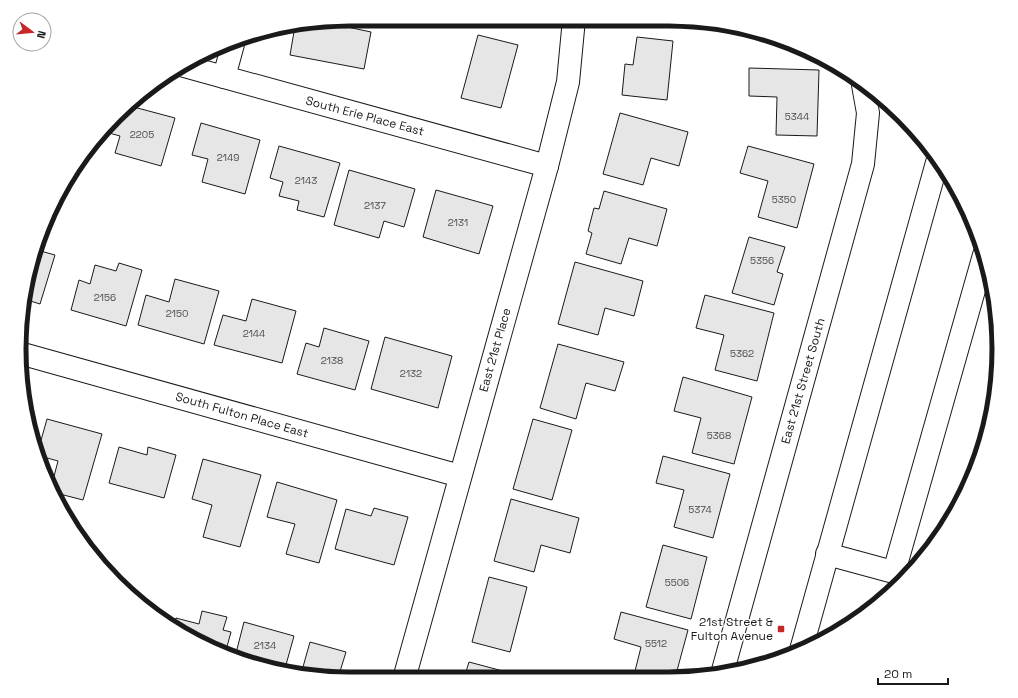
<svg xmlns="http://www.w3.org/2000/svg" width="1018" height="698" font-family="'Space Grotesk',sans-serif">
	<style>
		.building { fill: #e6e6e6; stroke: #1a1a1a }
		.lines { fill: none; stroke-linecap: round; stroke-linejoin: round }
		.minor-casing { stroke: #1a1a1a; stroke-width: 24 }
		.major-casing { stroke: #1a1a1a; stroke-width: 24 }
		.minor { stroke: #fff; stroke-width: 22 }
		.major { stroke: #fff; stroke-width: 22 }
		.poi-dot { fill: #c62828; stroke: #fff; stroke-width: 1.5 }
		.labels { text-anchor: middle; stroke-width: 3; stroke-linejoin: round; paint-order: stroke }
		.number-label { font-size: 10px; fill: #4d4d4d }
		.street-label { font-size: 12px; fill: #1a1a1a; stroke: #fff }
		.poi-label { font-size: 12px; fill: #1a1a1a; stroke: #fff; text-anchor: end }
		.rim { fill: none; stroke: #1a1a1a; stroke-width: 5 }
	</style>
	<rect width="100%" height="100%" fill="#fff"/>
	<g class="building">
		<path d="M339,20L338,25L371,32L364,69L290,55L295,26Z"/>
		<path d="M478,35L518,45L501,108L461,98Z"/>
		<path d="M637,37L673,41L667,100L622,95L625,64L633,65Z"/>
		<path d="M749,68L819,70L817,136L776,135L777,97L749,96Z"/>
		<path d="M130,106L175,118L161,166L115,153L120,136L109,133L113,121Z"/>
		<path d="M620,113L688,132L679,166L651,158L643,185L603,174Z"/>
		<path d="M201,123L260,140L245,194L202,182L208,159L192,155Z"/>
		<path d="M279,146L340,163L324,217L297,210L299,201L279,196L283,182L270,178Z"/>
		<path d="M748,146L814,164L797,228L758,217L768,181L740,173Z"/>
		<path d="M349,170L415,189L404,227L384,221L379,238L334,225Z"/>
		<path d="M436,190L493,206L479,254L423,237Z"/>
		<path d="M604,191L667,209L657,246L629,238L621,264L586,254L592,233L588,231L594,208L599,209Z"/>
		<path d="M749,237L785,247L777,272L783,274L774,305L732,293Z"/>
		<path d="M37,250L55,255L40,304L24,299Z"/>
		<path d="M575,262L643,281L634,316L605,308L598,335L558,324Z"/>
		<path d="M119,263L142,270L126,326L71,310L79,280L90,284L95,265L116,271Z"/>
		<path d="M175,279L219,291L204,344L138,325L146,295L169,302Z"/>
		<path d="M705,295L774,313L757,381L715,370L724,335L696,328Z"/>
		<path d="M252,299L296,311L282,363L214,345L223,315L246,321Z"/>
		<path d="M324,328L369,341L355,390L297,374L306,343L319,347Z"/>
		<path d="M385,337L452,356L438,408L371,389Z"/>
		<path d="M558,344L624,362L615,391L586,383L576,419L540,408Z"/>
		<path d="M683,377L752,397L734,464L692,453L701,418L674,411Z"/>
		<path d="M47,419L102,434L83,500L52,492L51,488L58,461L40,456L38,451Z"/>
		<path d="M533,419L572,430L552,500L513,489Z"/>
		<path d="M119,447L147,455L148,447L176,455L164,498L109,483Z"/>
		<path d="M663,456L730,474L713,538L674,527L684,490L656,483Z"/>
		<path d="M203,459L261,475L240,547L203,537L212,505L192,499Z"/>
		<path d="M277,482L337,500L319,563L286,554L295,524L267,517Z"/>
		<path d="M511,499L579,518L570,553L541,545L534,572L494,561Z"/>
		<path d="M374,508L408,517L394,565L335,549L346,509L371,516Z"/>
		<path d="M663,545L707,557L691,619L646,607Z"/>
		<path d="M489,577L527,587L510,652L472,642Z"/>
		<path d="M202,611L227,617L223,630L231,632L225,654L173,627L176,618L199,624Z"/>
		<path d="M621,612L688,630L675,678L633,679L641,647L614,639Z"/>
		<path d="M244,622L294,636L284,672L260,665L262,660L236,653Z"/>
		<path d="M310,642L346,652L338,678L301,674Z"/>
		<path d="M469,662L514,674L513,679L464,678Z"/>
	</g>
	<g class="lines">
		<g class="minor-casing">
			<g id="minor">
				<path d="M184,66L547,166"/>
				<path d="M224,77L233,44"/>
				<path d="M23,354L460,476"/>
				<path d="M827,554L908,576"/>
				<path d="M894,572L984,255"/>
				<path d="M722,674L863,164L868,113L863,85"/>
				<path d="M404,679L547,166L568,82L574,19"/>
			</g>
		</g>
		<g class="major-casing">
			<path id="major" d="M801,650L938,159"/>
		</g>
		<use href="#minor" class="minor"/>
		<use href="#major" class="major"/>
	</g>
	<rect class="poi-dot" x="777" y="625" width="8" height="8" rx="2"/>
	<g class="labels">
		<g class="number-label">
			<text x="797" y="120">5344</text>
			<text x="142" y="138">2205</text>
			<text x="228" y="161">2149</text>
			<text x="306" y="184">2143</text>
			<text x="784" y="203">5350</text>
			<text x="375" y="209">2137</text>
			<text x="458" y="226">2131</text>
			<text x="762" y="264">5356</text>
			<text x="105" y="301">2156</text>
			<text x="177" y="317">2150</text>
			<text x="254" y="337">2144</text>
			<text x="742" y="357">5362</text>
			<text x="332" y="364">2138</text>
			<text x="411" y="377">2132</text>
			<text x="719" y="439">5368</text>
			<text x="700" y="513">5374</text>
			<text x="677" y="586">5506</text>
			<text x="656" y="647">5512</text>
			<text x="265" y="649">2134</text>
		</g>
		<g class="street-label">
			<text transform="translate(365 116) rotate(15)" y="4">South Erie Place East</text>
			<text transform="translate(495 350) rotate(-74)" y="4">East 21st Place</text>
			<text transform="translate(803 381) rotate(-74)" y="4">East 21st Street South</text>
			<text transform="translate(242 415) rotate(16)" y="4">South Fulton Place East</text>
		</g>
		<g class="poi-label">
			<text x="773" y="626">21st Street &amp;<tspan x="773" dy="14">Fulton Avenue</tspan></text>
		</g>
	</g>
	<path d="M0 0H1018V698H0ZM349 26H669A323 323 0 0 1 992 349V349A323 323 0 0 1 669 672H349A323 323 0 0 1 26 349V349A323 323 0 0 1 349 26Z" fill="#fff" fill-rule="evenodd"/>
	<path class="rim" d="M349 26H669A323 323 0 0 1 992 349V349A323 323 0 0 1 669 672H349A323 323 0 0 1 26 349V349A323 323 0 0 1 349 26Z"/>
	<g transform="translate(32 32) rotate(106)"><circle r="19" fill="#ffffff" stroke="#a3a3a3"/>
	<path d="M0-3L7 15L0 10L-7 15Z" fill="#c62828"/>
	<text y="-6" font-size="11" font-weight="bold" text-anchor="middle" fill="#1a1a1a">N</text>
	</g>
	<path d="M878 678v6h70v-6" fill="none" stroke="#1a1a1a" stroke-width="2"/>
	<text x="884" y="678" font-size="12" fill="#1a1a1a" stroke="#ffffff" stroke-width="3" paint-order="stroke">20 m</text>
</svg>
